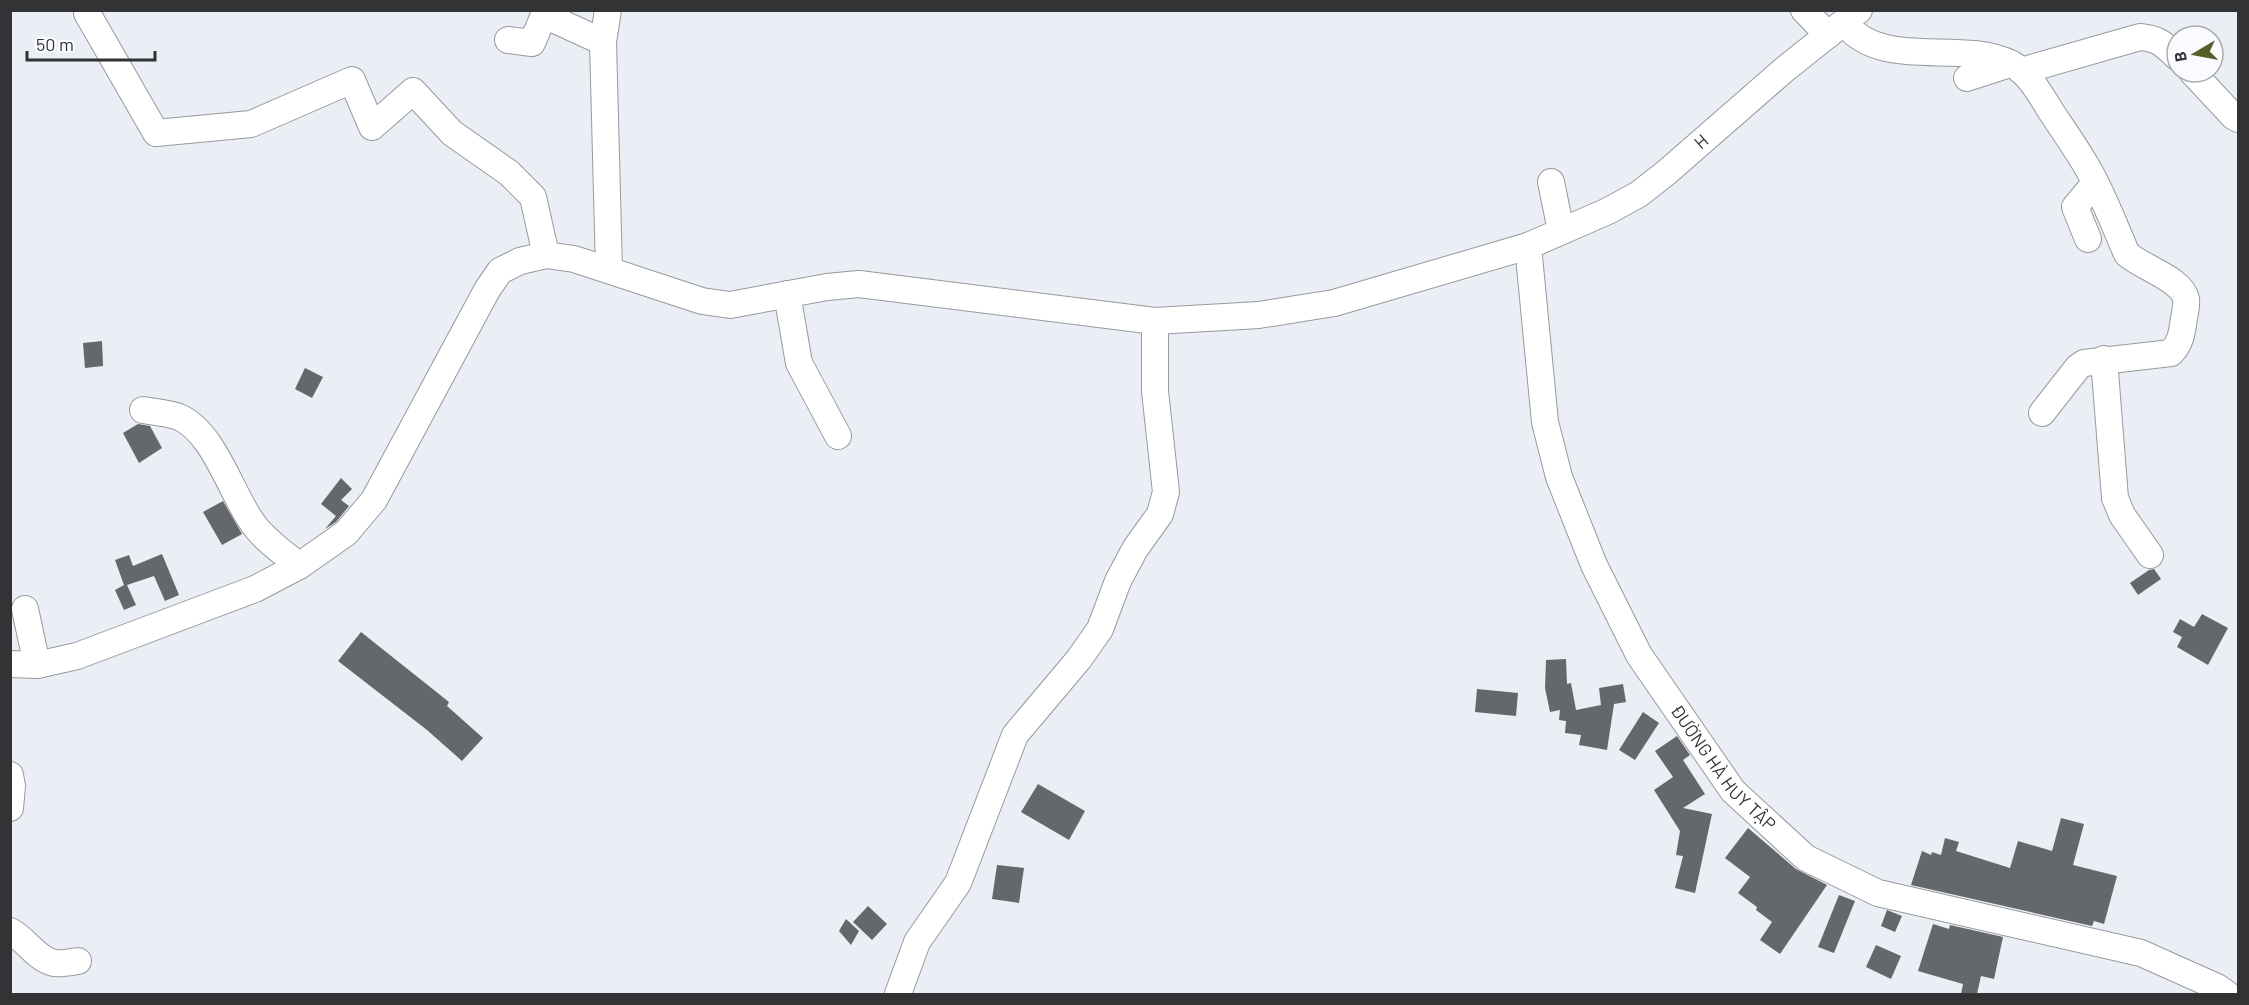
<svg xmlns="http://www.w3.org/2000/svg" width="2249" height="1005" font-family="Barlow,sans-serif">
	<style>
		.building { fill: #64676c }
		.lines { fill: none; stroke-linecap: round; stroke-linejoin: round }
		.minor-casing { stroke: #969a9f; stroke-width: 28 }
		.minor { stroke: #fff; stroke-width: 26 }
		.labels { text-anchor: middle; stroke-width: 6; stroke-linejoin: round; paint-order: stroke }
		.street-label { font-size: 18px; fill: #313335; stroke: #fafbfe }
	</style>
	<rect width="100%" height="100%" fill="#ebeef4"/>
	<g class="building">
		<path d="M102,341L103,366L85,368L83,343Z"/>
		<path d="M305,368L323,377L312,398L295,389Z"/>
		<path d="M138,424L150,426L162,448L139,463L123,433Z"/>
		<path d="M341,478L352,489L341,500L349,506L336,522L325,529L336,516L321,504Z"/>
		<path d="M223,501L242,534L222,545L203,512Z"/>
		<path d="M162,554L179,595L165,601L154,576L127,585L136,605L124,610L115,590L124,585L115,560L129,555L133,566Z"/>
		<path d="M2154,569L2161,579L2138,595L2130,583L2149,570Z"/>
		<path d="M2202,614L2228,628L2208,665L2177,647L2182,637L2173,632L2180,619L2194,627Z"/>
		<path d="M361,632L449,702L447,706L483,738L462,761L427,730L338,661Z"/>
		<path d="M1566,659L1567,684L1571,683L1576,710L1601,705L1599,688L1623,684L1626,702L1614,704L1607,750L1579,745L1581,735L1565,733L1566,721L1559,720L1560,710L1550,712L1545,688L1546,660Z"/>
		<path d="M1477,689L1518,693L1516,716L1475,712Z"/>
		<path d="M1643,712L1659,723L1635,760L1619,750Z"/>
		<path d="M1677,736L1690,755L1683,760L1705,794L1683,808L1712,814L1695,893L1675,888L1683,856L1676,855L1680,831L1654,790L1673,777L1655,751Z"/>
		<path d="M1038,784L1085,811L1069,840L1021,812Z"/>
		<path d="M2061,818L2084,824L2073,865L2117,876L2104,924L2094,921L2092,926L1911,885L1922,851L1931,855L1932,852L1941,855L1945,838L1959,842L1956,851L2010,868L2018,841L2052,851Z"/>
		<path d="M1748,828L1796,869L1827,885L1780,954L1760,940L1772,922L1756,910L1757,907L1738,893L1750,877L1725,858Z"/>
		<path d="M997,865L1024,868L1019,903L992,899Z"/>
		<path d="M1839,895L1855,901L1834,953L1818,947Z"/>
		<path d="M868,906L887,924L872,940L853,922Z"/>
		<path d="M1887,910L1902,916L1895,932L1881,926Z"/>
		<path d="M846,919L859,931L851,945L839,931Z"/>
		<path d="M1933,924L1949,929L1950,925L2003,937L1994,979L1981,976L1977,994H1961L1963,984L1918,971Z"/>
		<path d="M1876,945L1901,956L1891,979L1866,967Z"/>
	</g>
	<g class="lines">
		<g class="minor-casing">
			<g id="minor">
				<path d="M608,10L603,42L609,270"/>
				<path d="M1804,10L1828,35"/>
				<path d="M87,13L156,133L251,124L352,80L372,127L413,91L452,133L509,173L533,197L546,255"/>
				<path d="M1844,23C1884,72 1960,38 2012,64C2030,74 2041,96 2052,113C2064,131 2076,148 2087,167C2103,194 2114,225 2127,254C2143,268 2182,279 2186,299C2187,305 2185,312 2184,318C2182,332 2181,343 2171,353L2084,363L2078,367L2042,413"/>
				<path d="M508,40L532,43L544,15L603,42"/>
				<path d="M2021,71L2140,37C2160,39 2163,44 2177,57"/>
				<path d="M2192,72L2233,116L2238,119"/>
				<path d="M1967,78L2010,64"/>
				<path d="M1551,182L1561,231"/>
				<path d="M2088,239L2075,207L2095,183"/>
				<path id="s1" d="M1528,246L1545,422L1559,477L1594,565L1639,655L1733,791L1806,858L1878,893L2141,953L2217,987L2227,994"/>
				<path d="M787,294L799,363L838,436"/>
				<path d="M2104,359L2115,498L2122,515L2150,555"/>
				<path d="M143,410C154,412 169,413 179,417C214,432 231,493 252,522C263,539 284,553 299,566"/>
				<path d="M25,609L37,665"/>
				<path id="s2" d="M10,664L37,665L77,656L255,589L299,566L346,533L374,500L487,290L500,271L520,261L546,255L574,259L702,301L730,305L827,287L859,284L1155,321L1259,315L1334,303L1528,246L1608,211L1639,194L1667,172L1785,69L1859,10"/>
				<path d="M10,775L12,786L10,808"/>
				<path d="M10,931C26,939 36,959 54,963C61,964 71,962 78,961"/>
				<path d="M898,994L917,942L958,883L1015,735L1079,659L1100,629L1118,581L1135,549L1160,514L1166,492L1155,391V321"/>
			</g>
		</g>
		<use href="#minor" class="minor"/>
	</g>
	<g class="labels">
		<g class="street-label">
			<text dy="6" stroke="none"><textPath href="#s2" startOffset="1926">H</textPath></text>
			<text dy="6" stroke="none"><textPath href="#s1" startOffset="570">ĐƯỜNG HÀ HUY TẬP</textPath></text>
		</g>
	</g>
	<rect width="2249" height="1005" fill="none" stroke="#313335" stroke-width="24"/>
	<g transform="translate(2195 54) rotate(260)"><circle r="28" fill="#fafbfe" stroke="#aaabae" stroke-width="1.5"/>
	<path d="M0-4.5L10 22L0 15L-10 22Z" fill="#595d2a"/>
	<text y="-9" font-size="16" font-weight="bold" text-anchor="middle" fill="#313335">B</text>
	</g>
	<path d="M27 51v9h128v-9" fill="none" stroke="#313335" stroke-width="3"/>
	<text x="36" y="51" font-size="18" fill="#313335" stroke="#fafbfe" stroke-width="4.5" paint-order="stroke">50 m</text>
</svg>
